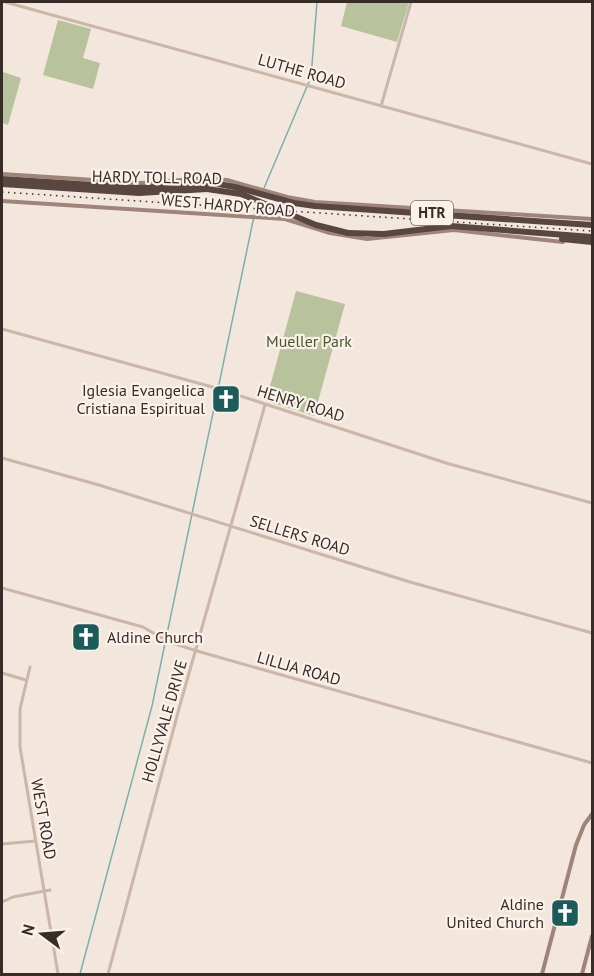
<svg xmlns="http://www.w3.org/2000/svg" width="594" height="976" font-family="'PT Sans',sans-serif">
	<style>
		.green { fill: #b8c29c }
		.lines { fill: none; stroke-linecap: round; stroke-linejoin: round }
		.stream { stroke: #7bb0af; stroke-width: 1.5 }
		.tertiary { stroke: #cbb6a8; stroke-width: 3 }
		.secondary { stroke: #9f847a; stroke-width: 4 }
		.motorway { stroke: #594640; stroke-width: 6 }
		.rail { stroke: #382c29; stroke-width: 1.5; stroke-dasharray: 1.5 4.5; stroke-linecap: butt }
		.motorway-bridge { stroke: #594640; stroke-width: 6 }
		.labels { text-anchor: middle; stroke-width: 4.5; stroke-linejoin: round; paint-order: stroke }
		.shield { fill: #faf1ea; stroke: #726763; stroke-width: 1.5 }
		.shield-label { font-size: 15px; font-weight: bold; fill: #382c29 }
		.street-label { font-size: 16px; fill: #382c29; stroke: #faf1ea }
		.park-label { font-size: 16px; fill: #4a572c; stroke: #faf1ea }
		.poi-label { font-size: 16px; fill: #382c29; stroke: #faf1ea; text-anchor: end }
	</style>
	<rect width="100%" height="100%" fill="#f3e7dd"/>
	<g class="green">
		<path d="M347,2H409L397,42L341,26Z"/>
		<path d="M58,20L91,29L83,58L100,63L93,89L43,75Z"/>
		<path d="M3,72L21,78L8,125L2,123Z"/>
		<path d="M296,291L345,304L314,416L266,401Z"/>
	</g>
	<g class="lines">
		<g class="stream">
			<path d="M264,188L311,77L317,2"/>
			<path d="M80,974L152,706L253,221L258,204"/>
		</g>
		<g class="tertiary">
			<path d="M5,2L592,164"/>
			<path d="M381,106L411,2"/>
			<path d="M2,329L216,388L446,463L592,503"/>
			<path d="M2,458L99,485L410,582L592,633"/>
			<path d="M2,588L143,627L169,642L197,651L592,763"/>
			<path d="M30,667L20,709V747L58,974"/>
			<path d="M2,673L26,680"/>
			<path d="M2,844L35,841"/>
			<path d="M2,902L13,897L50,890"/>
			<path d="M108,974L180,705L265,405"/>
		</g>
		<g class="secondary">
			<path d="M2,174L141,183L208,178L227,180L287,197L315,202L592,219"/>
			<path d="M2,201L285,219L330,233L367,239L454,230L563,242"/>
			<path d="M542,974L576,845L584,825L592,814"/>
			<path d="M582,974L592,936"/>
		</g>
		<g class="motorway">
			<path d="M2,179L138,188L213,183L235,187L294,203L315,206L592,225"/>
			<path d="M2,184L139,193L207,189"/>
			<path d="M348,233L384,234L451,226L592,237"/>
			<path d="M562,239L592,242"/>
		</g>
		<path class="rail" d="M2,192L592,231"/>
		<path class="motorway-bridge" d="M207,189L241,194L316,225L348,233"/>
	</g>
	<defs>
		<g id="church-square" transform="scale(1.5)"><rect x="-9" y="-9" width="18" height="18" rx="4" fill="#1d5a5a" stroke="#faf1ea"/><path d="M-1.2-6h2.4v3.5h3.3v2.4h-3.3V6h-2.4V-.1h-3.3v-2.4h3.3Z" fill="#fff"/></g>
	</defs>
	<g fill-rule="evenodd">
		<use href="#church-square" x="226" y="399"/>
		<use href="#church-square" x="86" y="637"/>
		<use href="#church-square" x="565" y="913"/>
	</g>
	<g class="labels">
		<rect class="shield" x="411" y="201" width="42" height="24" rx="4.5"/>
		<g class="shield-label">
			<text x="432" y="218">HTR</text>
		</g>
		<g class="street-label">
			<text transform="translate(302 71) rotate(16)" y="6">LUTHE ROAD</text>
			<text transform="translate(157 177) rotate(1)" y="6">HARDY TOLL ROAD</text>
			<text transform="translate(228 205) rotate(5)" y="6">WEST HARDY ROAD</text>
			<text transform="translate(301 403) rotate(17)" y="6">HENRY ROAD</text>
			<text transform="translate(300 535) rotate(17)" y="6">SELLERS ROAD</text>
			<text transform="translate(299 668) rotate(16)" y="6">LILLJA ROAD</text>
			<text transform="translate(164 721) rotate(-74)" y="6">HOLLYVALE DRIVE</text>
			<text transform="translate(44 819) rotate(80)" y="6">WEST ROAD</text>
		</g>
		<g class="park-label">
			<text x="309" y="347">Mueller Park</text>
		</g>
		<g class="poi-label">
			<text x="205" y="396">Iglesia Evangelica<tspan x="205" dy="18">Cristiana Espiritual</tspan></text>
			<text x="107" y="643" text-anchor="start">Aldine Church</text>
			<text x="544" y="910">Aldine<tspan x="544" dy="18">United Church</tspan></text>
		</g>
	</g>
	<rect width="594" height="976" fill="none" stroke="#382c29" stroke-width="6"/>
	<g transform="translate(42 934) rotate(286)" stroke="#faf1ea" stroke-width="4.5" paint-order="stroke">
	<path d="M0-4.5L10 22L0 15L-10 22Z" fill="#382c29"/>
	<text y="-9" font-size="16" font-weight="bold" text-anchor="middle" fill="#382c29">N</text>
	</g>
</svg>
